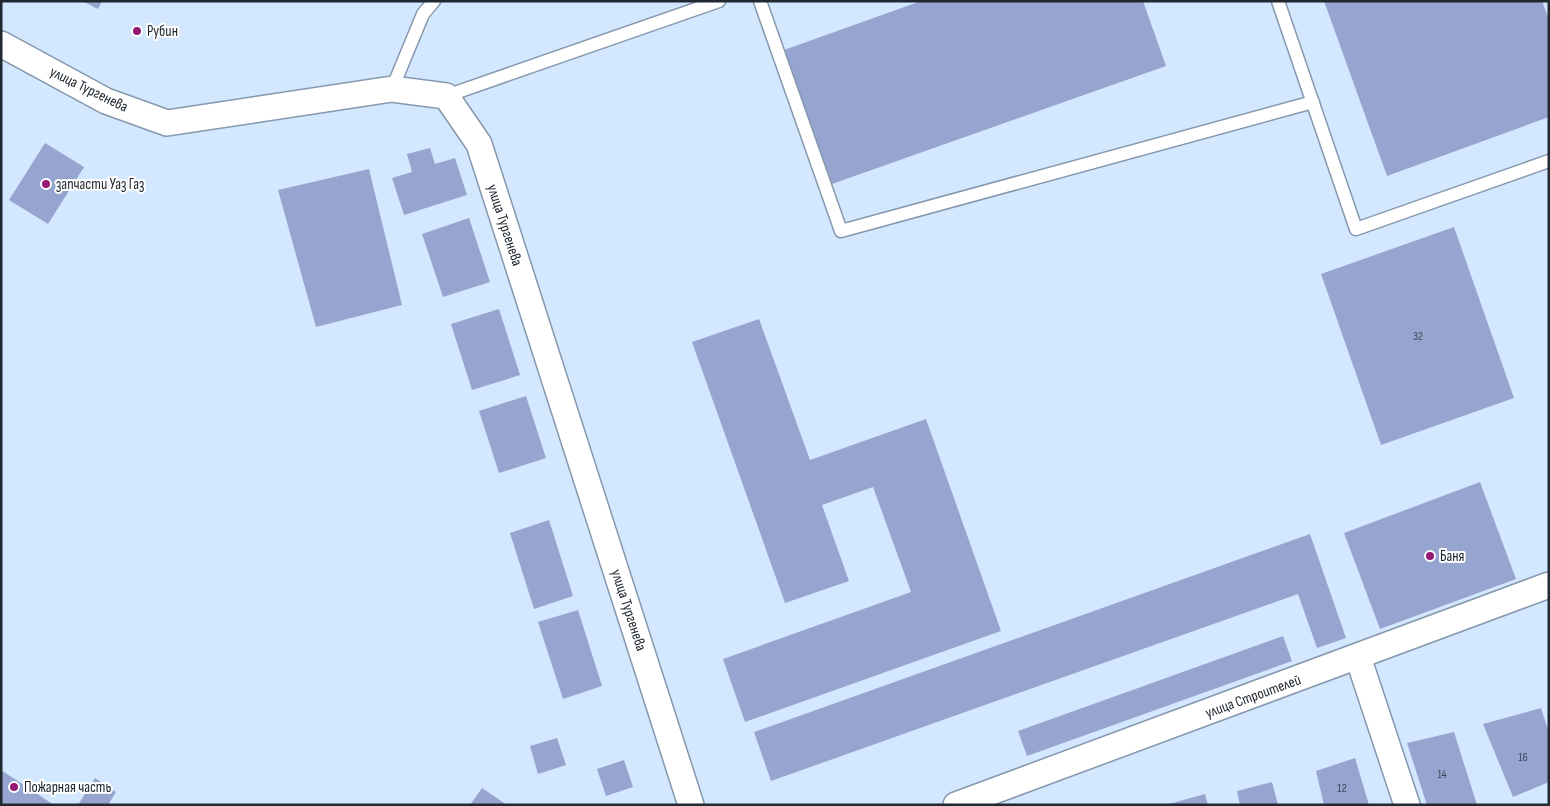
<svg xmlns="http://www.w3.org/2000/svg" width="1550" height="806" font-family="'Sofia Sans Condensed',sans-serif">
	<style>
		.building { fill: #95a5d0 }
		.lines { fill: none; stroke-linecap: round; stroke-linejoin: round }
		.service-casing { stroke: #8598ad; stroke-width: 15 }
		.minor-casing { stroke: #8598ad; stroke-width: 28 }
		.service { stroke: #fff; stroke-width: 12 }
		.minor { stroke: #fff; stroke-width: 25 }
		.poi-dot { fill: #951973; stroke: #fff; stroke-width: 2 }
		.labels { text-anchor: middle; stroke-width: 4; stroke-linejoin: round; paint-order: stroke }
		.number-label { font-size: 12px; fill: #3e4758 }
		.poi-label { font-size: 15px; fill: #212830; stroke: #fff; text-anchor: start }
		.street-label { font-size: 15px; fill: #212830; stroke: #fff }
	</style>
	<rect width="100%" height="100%" fill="#d3e8fe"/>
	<g class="building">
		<path d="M82,1H102L98,9Z"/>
		<path d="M921,1H1143L1166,66L832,184L784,50Z"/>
		<path d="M1324,1H1542L1549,20V117L1387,176Z"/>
		<path d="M45,143L84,167L48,224L9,200Z"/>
		<path d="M430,148L435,164L455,158L467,195L404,215L392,178L412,172L407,154Z"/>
		<path d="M369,169L402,305L316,327L278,190Z"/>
		<path d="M469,218L490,282L443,297L422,234Z"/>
		<path d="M1454,227L1514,398L1381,445L1321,274Z"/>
		<path d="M499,309L520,375L472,390L451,324Z"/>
		<path d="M759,319L810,460L926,419L1001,631L745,722L723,659L911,592L873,487L822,505L849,581L785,603L692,342Z"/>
		<path d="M526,396L546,458L499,473L479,411Z"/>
		<path d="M1480,482L1516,579L1380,629L1344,533Z"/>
		<path d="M549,520L573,596L534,609L510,533Z"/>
		<path d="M1310,534L1346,638L1317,648L1298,594L771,781L754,732Z"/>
		<path d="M578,610L602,686L563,699L538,622Z"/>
		<path d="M1283,636L1292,661L1027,756L1018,731Z"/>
		<path d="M1541,708L1549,733V782L1513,797L1483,724Z"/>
		<path d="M1454,732L1477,805H1427L1407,743Z"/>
		<path d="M557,738L566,765L538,774L530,746Z"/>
		<path d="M1355,758L1369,805H1324L1316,771Z"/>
		<path d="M624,760L633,787L606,796L597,769Z"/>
		<path d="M1,770L54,805H1Z"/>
		<path d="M95,778L116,792L108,805H78Z"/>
		<path d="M1272,782L1278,805H1240L1237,791Z"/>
		<path d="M482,788L507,805H470Z"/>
		<path d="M1205,794L1208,805H1169V804Z"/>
	</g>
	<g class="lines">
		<g class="service-casing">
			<g id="service">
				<path d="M760,1L841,231L1313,102"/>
				<path d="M1278,1L1356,229L1549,161"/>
				<path d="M392,89L423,14L434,1"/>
				<path d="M446,96L719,1"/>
			</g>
		</g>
		<g class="minor-casing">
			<g id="minor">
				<path d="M1,44L106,101L167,123L392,89L446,96L479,144L691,805"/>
				<path d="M1358,657L1407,805"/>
				<path d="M956,805L1549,585"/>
			</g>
		</g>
		<use href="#service" class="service"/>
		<use href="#minor" class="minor"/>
	</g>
	<g class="poi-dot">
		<circle cx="137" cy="31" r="5"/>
		<circle cx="46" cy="184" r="5"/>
		<circle cx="1430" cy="556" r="5"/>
		<circle cx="14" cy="787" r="5"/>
	</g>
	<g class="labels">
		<g class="number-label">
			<text x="1418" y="340">32</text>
			<text x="1523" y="761">16</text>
			<text x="1442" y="778">14</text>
			<text x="1342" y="792">12</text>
		</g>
		<g class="poi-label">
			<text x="147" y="36">Рубин</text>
			<text x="56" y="189">запчасти Уаз Газ</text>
			<text x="1440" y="561">Баня</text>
			<text x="24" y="792">Пожарная часть</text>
		</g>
		<g class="street-label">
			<text transform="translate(89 89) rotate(26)" y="5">улица Тургенева</text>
			<text transform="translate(505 225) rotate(72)" y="5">улица Тургенева</text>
			<text transform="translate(629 610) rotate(72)" y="5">улица Тургенева</text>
			<text transform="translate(1253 696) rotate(-20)" y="5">улица Строителей</text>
		</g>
	</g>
	<rect width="1550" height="806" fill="none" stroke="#212830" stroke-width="5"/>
</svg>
